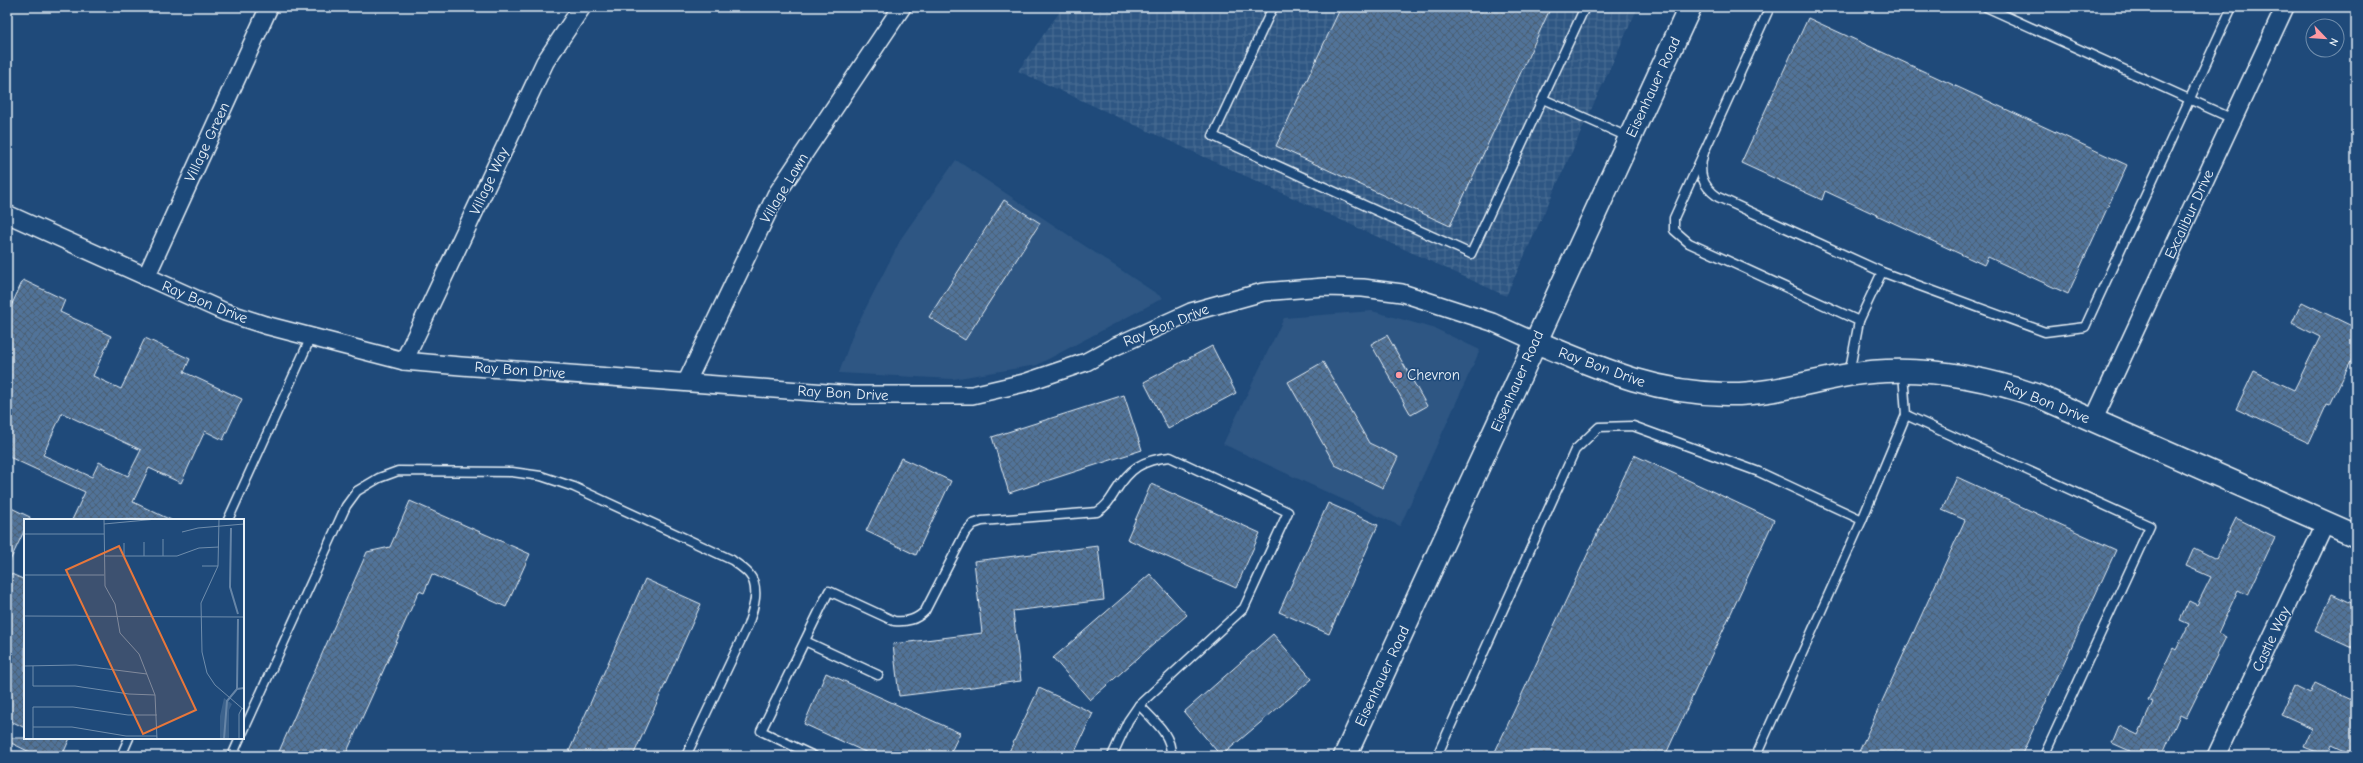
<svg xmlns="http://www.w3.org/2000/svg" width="2363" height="763" font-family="'Comic Neue',sans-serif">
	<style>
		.built { fill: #2e5683 }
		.industrial { fill: url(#industrial-grid) }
		.building { fill: url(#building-cross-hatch); stroke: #e8f1f8; fill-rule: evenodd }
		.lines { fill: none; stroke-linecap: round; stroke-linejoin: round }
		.lane-casing { stroke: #e8f1f8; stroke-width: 11 }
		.street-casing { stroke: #e8f1f8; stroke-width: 20 }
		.secondary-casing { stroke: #e8f1f8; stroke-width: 25 }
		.lane { stroke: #1f4a7a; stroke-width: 8 }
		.street { stroke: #1f4a7a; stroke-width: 17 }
		.secondary { stroke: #1f4a7a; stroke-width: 22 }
		.poi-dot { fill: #ff9aa2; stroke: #1f4a7a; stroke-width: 1.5 }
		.labels { text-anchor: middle; stroke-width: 3; stroke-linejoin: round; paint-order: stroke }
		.street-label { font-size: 15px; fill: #e8f1f8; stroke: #1f4a7a }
		.poi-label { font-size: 15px; fill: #e8f1f8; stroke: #1f4a7a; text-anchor: start }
		.inset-river { fill: none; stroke: #6685a7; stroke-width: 2 }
		.inset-road { fill: none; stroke: #6f8dac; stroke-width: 1 }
		.view { fill: #e8773b; fill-opacity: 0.15; stroke: #e8773b; stroke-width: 2 }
		.inset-edge { fill: none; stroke: #e8f1f8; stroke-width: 2 }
	</style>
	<defs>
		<pattern id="industrial-grid" width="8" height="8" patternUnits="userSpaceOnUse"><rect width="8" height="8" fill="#2e5683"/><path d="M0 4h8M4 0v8" fill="none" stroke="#4c6f95"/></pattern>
		<pattern id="building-cross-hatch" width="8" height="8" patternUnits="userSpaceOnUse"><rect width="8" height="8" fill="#517399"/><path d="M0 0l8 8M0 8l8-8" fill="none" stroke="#4c5e72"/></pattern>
	</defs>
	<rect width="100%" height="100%" fill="#1f4a7a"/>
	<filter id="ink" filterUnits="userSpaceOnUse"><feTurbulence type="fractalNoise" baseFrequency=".025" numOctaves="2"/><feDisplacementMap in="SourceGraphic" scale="8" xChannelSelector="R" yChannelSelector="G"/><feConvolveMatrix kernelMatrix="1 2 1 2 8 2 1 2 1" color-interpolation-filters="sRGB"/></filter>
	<g filter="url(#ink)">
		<g class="built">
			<path d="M956,160L1163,298L1037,365L953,379L839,373L854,331L902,237Z"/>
			<path d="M1372,311L1436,329L1480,350L1400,526L1223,444L1284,318Z"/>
		</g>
		<path class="industrial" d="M1063,7H1638L1506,296L1018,71Z"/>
		<g class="building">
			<path d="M1341,7H1551L1450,226L1276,146Z"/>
			<path d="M1808,18L2127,165L2068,294L1988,257L1984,265L1825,191L1822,200L1741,163Z"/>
			<path d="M1004,200L1040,223L965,340L929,317Z"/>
			<path d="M23,280L65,300L60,312L111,336L93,376L121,389L145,338L190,359L184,372L242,399L223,440L205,431L181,483L149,468L133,502L171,520H72L85,492L7,456V315ZM62,413L141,450L128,476L99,462L92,477L43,455Z"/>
			<path d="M2302,302L2356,328V351L2330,405L2327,404L2309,443L2236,409L2254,371L2294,390L2320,337L2292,323Z"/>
			<path d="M1387,335L1427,406L1411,415L1371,344Z"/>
			<path d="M1212,346L1236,393L1168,429L1144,382Z"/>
			<path d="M1323,362L1369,443L1398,457L1383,488L1335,465L1288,382Z"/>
			<path d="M1124,395L1142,450L1009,493L992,437Z"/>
			<path d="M1634,455L1774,520L1665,756H1493Z"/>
			<path d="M901,458L951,481L916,555L866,531Z"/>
			<path d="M1957,477L2116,550L2021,756H1857L1965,520L1942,510Z"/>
			<path d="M1151,484L1260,533L1236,588L1127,539Z"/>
			<path d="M410,501L530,554L506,607L432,574L424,593L419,591L345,756H277L367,552L390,547Z"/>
			<path d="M1328,503L1378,525L1329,634L1279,612Z"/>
			<path d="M7,506L30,517L29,520H25V529L7,567Z"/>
			<path d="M2236,518L2275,537L2248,595L2238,590L2218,633L2226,637L2186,718L2180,715L2162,756H2128L2130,751L2112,743L2119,726L2138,735L2153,702L2148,700L2173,648L2176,650L2189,624L2180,620L2189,601L2197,605L2211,577L2186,566L2194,548L2216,559Z"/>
			<path d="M1098,546L1104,600L1013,611L1021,681L899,696L893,644L982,633L974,561Z"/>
			<path d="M7,572L25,580V728L7,719Z"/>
			<path d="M1150,574L1187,615L1090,700L1053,658Z"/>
			<path d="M645,579L701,604L633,756H567Z"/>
			<path d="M2332,594L2356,605V650L2315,631Z"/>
			<path d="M1273,634L1312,679L1221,756L1184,712Z"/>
			<path d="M826,673L960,733L949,756H874L804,724Z"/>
			<path d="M2315,683L2356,702V756L2332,745L2327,756L2304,747L2312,729L2281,715L2294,686L2310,694Z"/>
			<path d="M1039,688L1093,713L1073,756H1007Z"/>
			<path d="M7,738H70L62,756H38L7,741Z"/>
		</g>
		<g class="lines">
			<g class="lane-casing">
				<g id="lane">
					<path d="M1273,7L1213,136L1471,254L1585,7"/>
					<path d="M1770,7L1674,218V230L1689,243L1859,321L1849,374"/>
					<path d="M1986,7L2233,119"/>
					<path d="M1543,99L1630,138"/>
					<path d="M1704,152C1698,172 1701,185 1718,197L1882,272L2045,332L2085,327L2232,7"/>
					<path d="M1859,321L1882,272"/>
					<path d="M1906,415L2150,526L2044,756"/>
					<path d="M228,520L311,337"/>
					<path d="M805,641L878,675"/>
					<path d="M1139,705C1153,720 1172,734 1171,756"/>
					<path d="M243,732L346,506L357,491L379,478L398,471L512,472L541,476L574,487L732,560C737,564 745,569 749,574C761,588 753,610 748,625L686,756"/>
					<path d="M121,756L129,738"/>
					<path d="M232,756L240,738"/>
					<path d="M814,756L761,731L829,591L894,621C907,622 916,620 925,611L965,533L973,524L982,521L1097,512C1106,507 1110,500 1115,492C1130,468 1142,460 1170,457L1288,512L1244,608L1139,705L1128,721L1112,756"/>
					<path d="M1437,756L1575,450L1599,427L1633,426L1759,472L1862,520"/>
					<path d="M1756,756L1862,520L1906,415L1903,372"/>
				</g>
			</g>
			<g class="street-casing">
				<g id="street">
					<path d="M7,214L225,312L265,325L404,361L461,366L854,395H972L1024,383L1086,362L1116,346L1191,312L1263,292L1324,287L1363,288L1402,293L1492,322L1536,342"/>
					<path d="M146,277L269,7"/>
					<path d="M404,361L545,62L582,7"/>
					<path d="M687,381L776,195L902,7"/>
					<path d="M2093,421L2285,7"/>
					<path d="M2216,756L2326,522"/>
				</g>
			</g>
			<g class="secondary-casing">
				<g id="secondary">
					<path d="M1536,342C1601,369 1654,393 1726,394C1768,395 1807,382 1848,375C1913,364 1977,375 2038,396L2356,536"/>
					<path d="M1345,756L1690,7"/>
				</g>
			</g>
			<use href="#lane" class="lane"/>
			<use href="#street" class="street"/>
			<use href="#secondary" class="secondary"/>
		</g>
	</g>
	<circle class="poi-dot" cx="1399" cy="375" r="4"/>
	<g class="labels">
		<g class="street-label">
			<text transform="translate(1653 87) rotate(-65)" y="5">Eisenhauer Road</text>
			<text transform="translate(207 142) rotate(-65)" y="5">Village Green</text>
			<text transform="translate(489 181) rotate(-65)" y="5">Village Way</text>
			<text transform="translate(784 188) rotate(-59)" y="5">Village Lawn</text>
			<text transform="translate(2189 214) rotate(-65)" y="5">Excalibur Drive</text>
			<text transform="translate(205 302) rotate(22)" y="5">Ray Bon Drive</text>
			<text transform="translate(1166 325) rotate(-22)" y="5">Ray Bon Drive</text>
			<text transform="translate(1602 367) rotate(20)" y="5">Ray Bon Drive</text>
			<text transform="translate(520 370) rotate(4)" y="5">Ray Bon Drive</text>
			<text transform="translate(1517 381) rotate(-66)" y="5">Eisenhauer Road</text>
			<text transform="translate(843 393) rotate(3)" y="5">Ray Bon Drive</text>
			<text transform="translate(2047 402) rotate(22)" y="5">Ray Bon Drive</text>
			<text transform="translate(2271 639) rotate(-65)" y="5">Castle Way</text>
			<text transform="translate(1382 676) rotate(-65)" y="5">Eisenhauer Road</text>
		</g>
		<g class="poi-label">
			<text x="1407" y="380">Chevron</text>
		</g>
	</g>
	<g transform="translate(24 519)">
		<rect width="220" height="220" fill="#1f4a7a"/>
		<path d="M200,179L208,185L205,191V220H196V197Z" fill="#3c628c"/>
		<path class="inset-river" d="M207,9L206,68L214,95M213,170L214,100M200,220L203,182L213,170L220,169"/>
		<path class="inset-road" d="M80,0L81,67L91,85L96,114L115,135L131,176L133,220M195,0L194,47L177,84L178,133L183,154L191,166L220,191M80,5L133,0M158,13L174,9L220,5M0,15H80M100,24V37M220,26V70M80,37H153L175,29L195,28M120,37V23M139,37V20M178,47H194M0,56H80M0,97L220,98M0,147L52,146L123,155M9,147V167H51L105,175L131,176M9,208H48L102,217H133M9,220V188H49L104,196H133M215,220V195L218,189"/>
		<path class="view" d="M95,27L172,191L119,215L42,51Z"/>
		<rect width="220" height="220" class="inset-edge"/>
	</g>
	<rect width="2363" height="763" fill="none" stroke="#1f4a7a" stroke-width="24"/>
	<rect x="12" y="12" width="2339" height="739" fill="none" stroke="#e8f1f8" stroke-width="1.5" filter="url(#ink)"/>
	<g transform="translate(2325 38) rotate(115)"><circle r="19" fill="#1f4a7a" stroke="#6f8dac"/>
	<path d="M0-3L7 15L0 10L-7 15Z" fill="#ff9aa2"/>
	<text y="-6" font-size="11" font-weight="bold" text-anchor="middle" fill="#e8f1f8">N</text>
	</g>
</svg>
